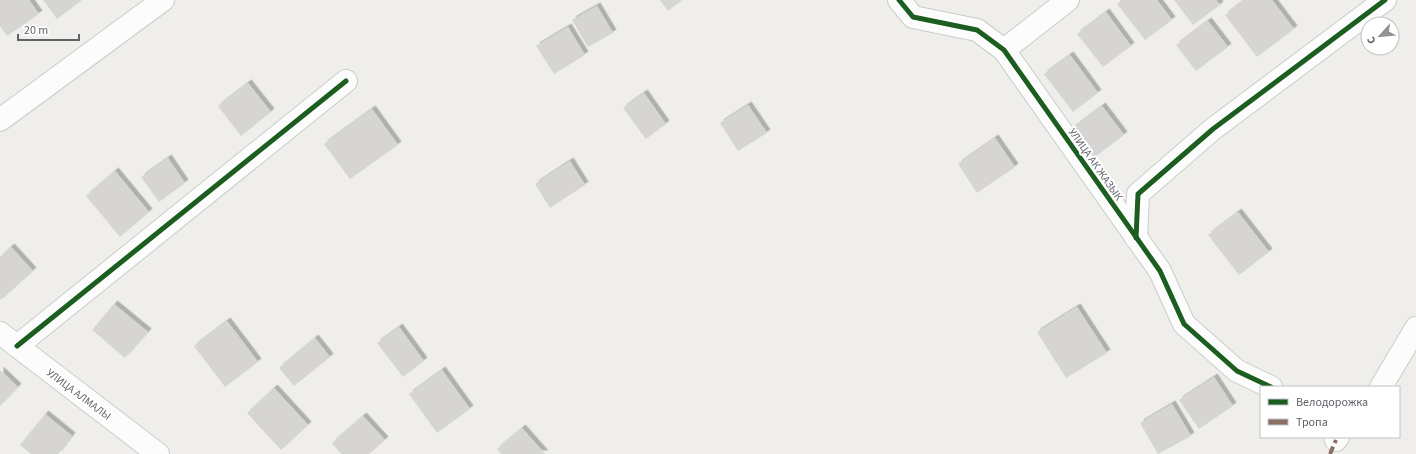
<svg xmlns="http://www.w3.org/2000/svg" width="1416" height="454" font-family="'Source Sans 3',sans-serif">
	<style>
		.building { fill: #d6d5d3; filter: url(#shadow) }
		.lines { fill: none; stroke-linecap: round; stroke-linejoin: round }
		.minor-casing { stroke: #cbcccc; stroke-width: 24 }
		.minor { stroke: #fdfcfc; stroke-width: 22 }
		.quiet { stroke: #8d6e63; stroke-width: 4; stroke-dasharray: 8 4; stroke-linecap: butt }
		.cycleway-casing { stroke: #fff; stroke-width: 8 }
		.cycleway { stroke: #1b5e20; stroke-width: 5 }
		.labels { text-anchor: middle; stroke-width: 4; stroke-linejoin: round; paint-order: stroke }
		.street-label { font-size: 11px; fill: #5f6368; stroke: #fff }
	</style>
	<defs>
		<filter id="shadow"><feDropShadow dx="3.5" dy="-3.5" stdDeviation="0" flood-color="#0004"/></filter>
	</defs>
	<rect width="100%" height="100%" fill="#efeeea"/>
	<g class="building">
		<path d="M0,0H29L39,14L7,36L0,26Z"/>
		<path d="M43,0H82L57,19Z"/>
		<path d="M660,0H682L668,11Z"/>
		<path d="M1122,0H1157L1172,20L1145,40L1117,4Z"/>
		<path d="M1174,0H1216L1220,5L1193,25Z"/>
		<path d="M1244,0H1272L1294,29L1257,57L1225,15Z"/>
		<path d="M597,6L613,33L588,47L572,20Z"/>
		<path d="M1106,12L1131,46L1103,67L1077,34Z"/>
		<path d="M1208,21L1228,47L1196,71L1176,45Z"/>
		<path d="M568,27L585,55L554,74L536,46Z"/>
		<path d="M1070,55L1098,93L1073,112L1044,74Z"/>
		<path d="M248,83L271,112L241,136L218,106Z"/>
		<path d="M644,93L666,124L646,139L623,108Z"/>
		<path d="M748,105L767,133L738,151L720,123Z"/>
		<path d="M1102,106L1124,135L1091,160L1069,131Z"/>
		<path d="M372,109L398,145L350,179L324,144Z"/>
		<path d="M995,138L1015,167L977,193L958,164Z"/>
		<path d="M168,158L185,183L159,202L141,177Z"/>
		<path d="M570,161L585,185L550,208L535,184Z"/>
		<path d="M115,171L149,212L120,237L86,196Z"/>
		<path d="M1238,212L1269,252L1239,275L1208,235Z"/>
		<path d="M11,247L33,271L1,300L0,298V257Z"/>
		<path d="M114,304L148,332L125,358L92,330Z"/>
		<path d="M1077,307L1107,353L1066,378L1037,332Z"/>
		<path d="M227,321L258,362L225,387L194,346Z"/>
		<path d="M399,327L424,361L403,377L377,343Z"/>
		<path d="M315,338L330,357L294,386L279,368Z"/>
		<path d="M0,370L18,387L0,406Z"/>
		<path d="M442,370L470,409L437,433L409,394Z"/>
		<path d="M1214,377L1233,406L1199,429L1179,400Z"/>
		<path d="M274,388L308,425L281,450L247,413Z"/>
		<path d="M1172,404L1191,436L1158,454L1140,423Z"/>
		<path d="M45,414L72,436L58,454H31L20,445Z"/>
		<path d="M363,416L385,440L369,454H341L332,443Z"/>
		<path d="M522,428L545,454H501L497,449Z"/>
	</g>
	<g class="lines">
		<g class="minor-casing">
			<g id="minor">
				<path d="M899,0L913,17L977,30L1004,50L1160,271L1184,324L1237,371L1271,387"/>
				<path d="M1004,50L1068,0"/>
				<path d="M0,120L163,0"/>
				<path d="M1136,238L1138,194L1213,129L1385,0"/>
				<path d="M0,333L158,454"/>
				<path d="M17,346L346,81"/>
				<path d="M1381,387L1416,328"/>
				<path d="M1335,437L1336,440L1338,437"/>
			</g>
		</g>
		<use href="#minor" class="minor"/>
		<path class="quiet" d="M1330,454L1336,440"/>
		<g class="cycleway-casing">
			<g id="cycleway">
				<path d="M899,0L913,17L977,30L1004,50L1160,271L1184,324L1237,371L1271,387"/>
				<path d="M1136,238L1138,194L1213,129L1385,0"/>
				<path d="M17,346L346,81"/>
			</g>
		</g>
		<use href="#cycleway" class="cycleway"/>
	</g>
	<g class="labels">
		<g class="street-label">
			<text transform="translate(1096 164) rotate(55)" y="4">УЛИЦА АК ЖАЗЫК</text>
			<text transform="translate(79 394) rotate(37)" y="4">УЛИЦА АЛМАЛЫ</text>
		</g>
	</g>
	<rect x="1260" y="386" width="140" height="52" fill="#ffffff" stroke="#bfc1c3"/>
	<rect x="1268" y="399" width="20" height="6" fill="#1b5e20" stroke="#bfc1c3"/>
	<text x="1296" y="406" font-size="12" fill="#5f6368">Велодорожка</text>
	<rect x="1268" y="419" width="20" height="6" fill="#8d6e63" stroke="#bfc1c3"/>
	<text x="1296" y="426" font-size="12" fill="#5f6368">Тропа</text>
	<g transform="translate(1380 36) rotate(243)"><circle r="19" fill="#ffffff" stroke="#bfc1c3"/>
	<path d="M0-3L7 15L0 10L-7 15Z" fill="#919496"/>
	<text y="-6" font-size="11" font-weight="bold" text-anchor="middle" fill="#5f6368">С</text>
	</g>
	<path d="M18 34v6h61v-6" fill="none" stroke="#5f6368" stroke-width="2"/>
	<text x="24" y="34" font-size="12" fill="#5f6368" stroke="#ffffff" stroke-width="3" paint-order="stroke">20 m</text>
</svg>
